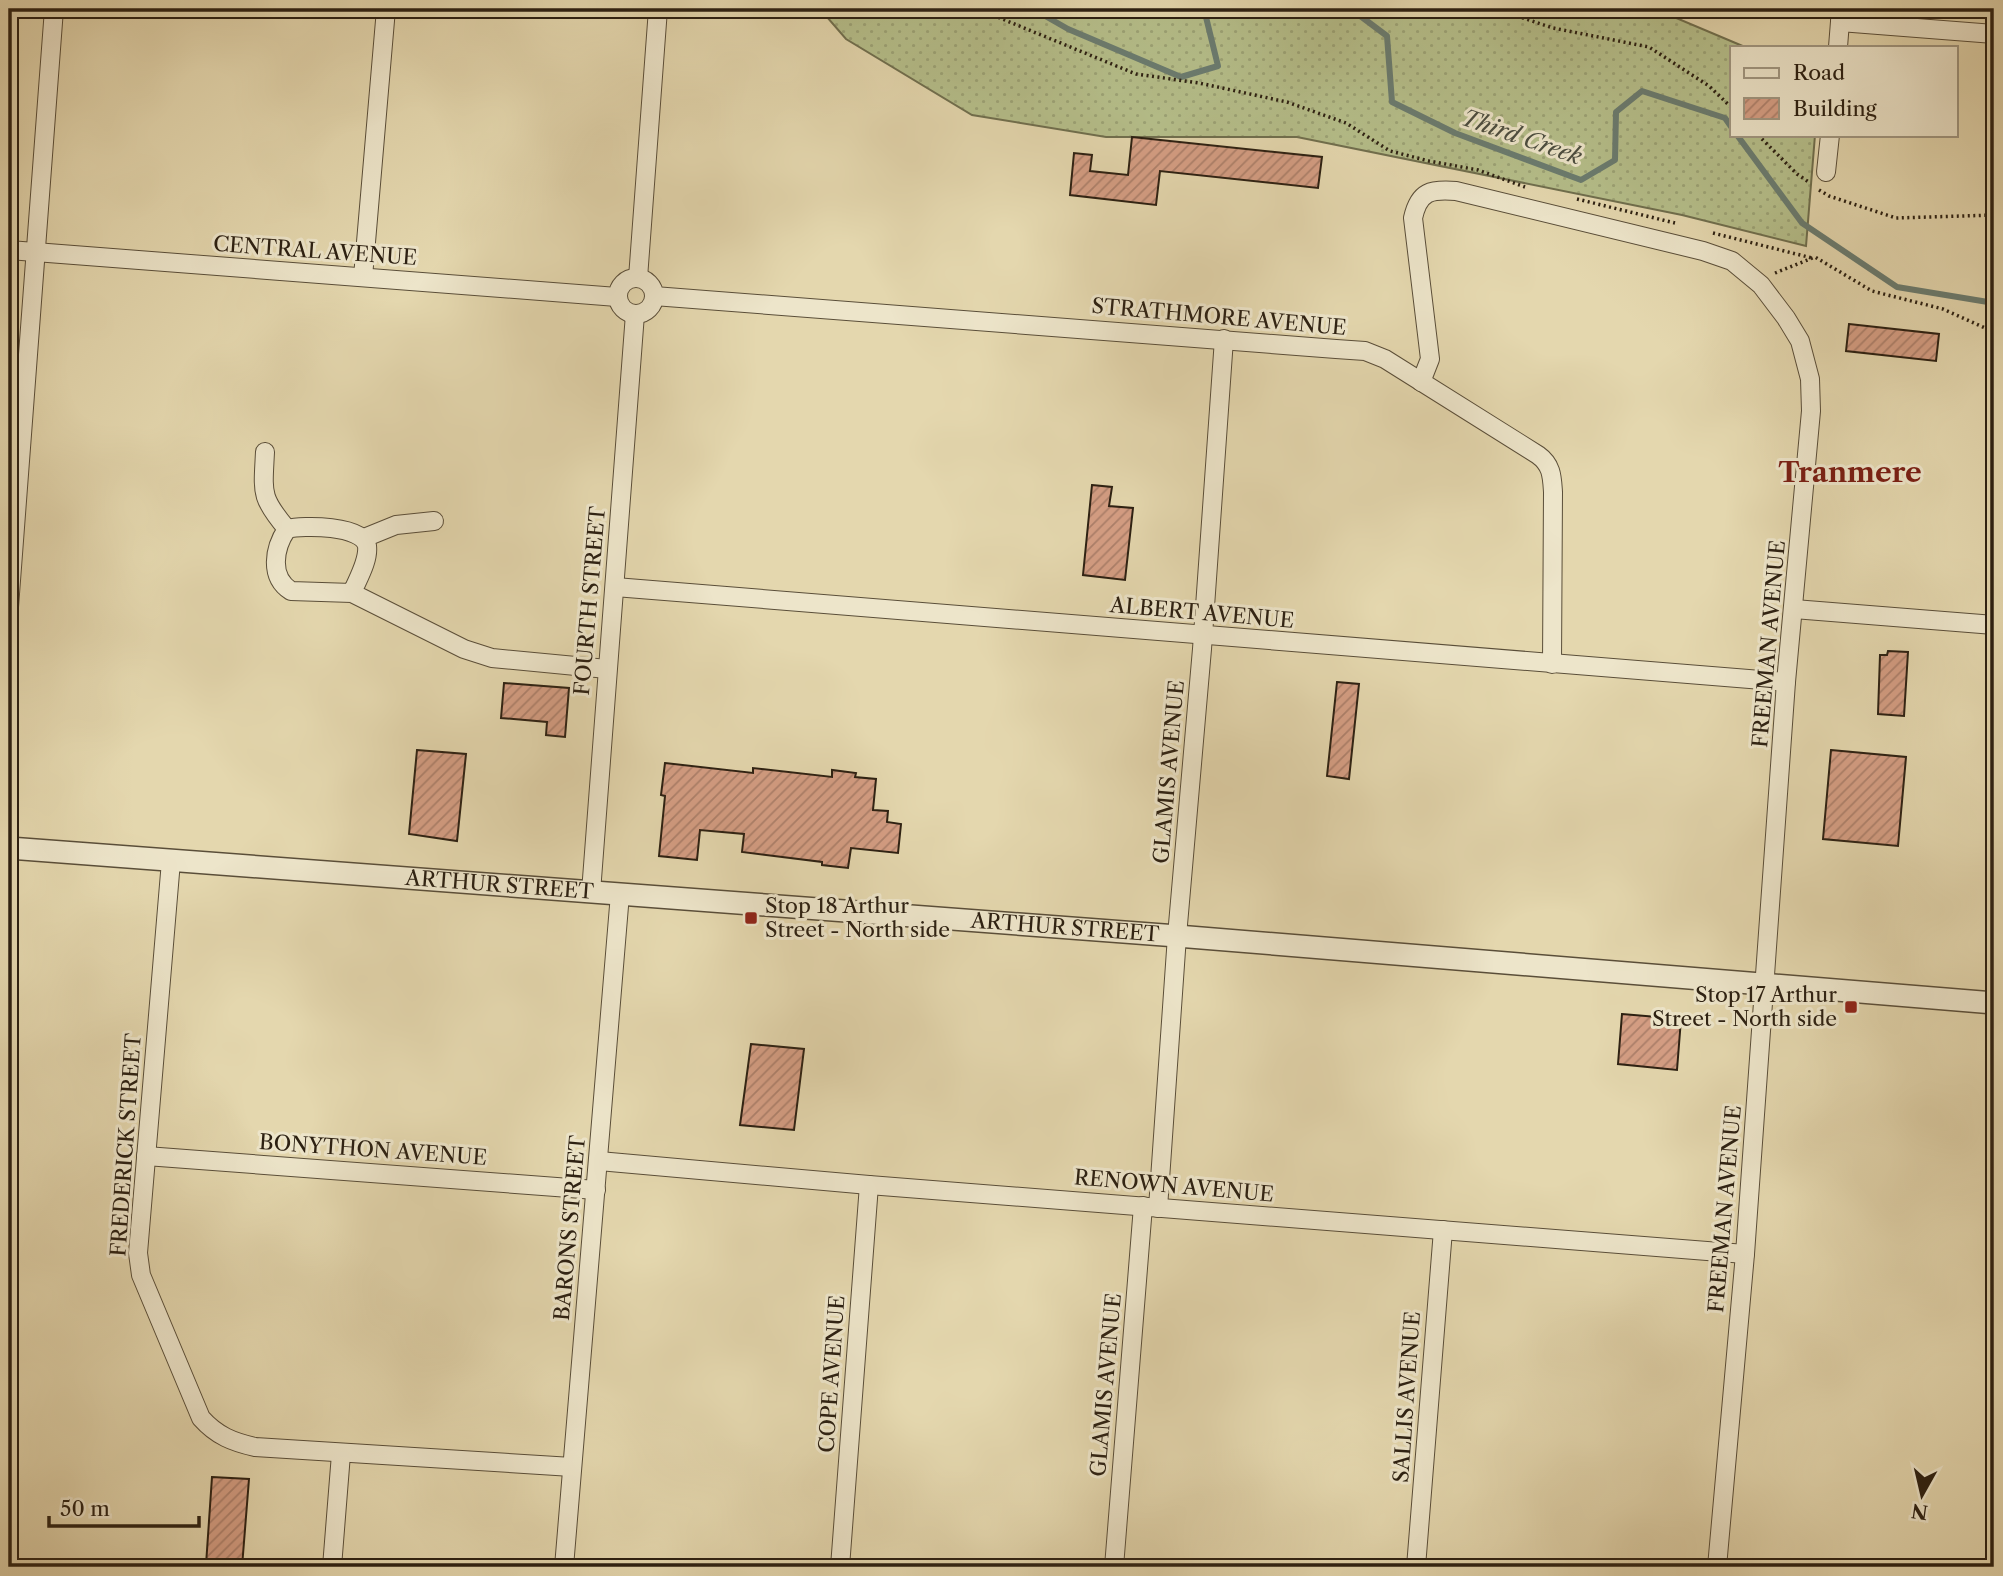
<svg xmlns="http://www.w3.org/2000/svg" width="2003" height="1576" font-family="'Libre Caslon Text',serif">
	<style>
		.grass { fill: url(#grass-dots); stroke: #706f4e; stroke-width: 2 }
		.lines { fill: none; stroke-linecap: round; stroke-linejoin: round }
		.stream { stroke: #6b7c70; stroke-width: 6 }
		.building { fill: url(#building-hatch); stroke: #2c2012; stroke-width: 2 }
		.minor-casing { stroke: #5a4e39; stroke-width: 20 }
		.tertiary-casing { stroke: #5a4e39; stroke-width: 24 }
		.path { stroke: #2c2012; stroke-width: 3.5; stroke-dasharray: 2 3.5; stroke-linecap: butt }
		.minor { stroke: #ede5ca; stroke-width: 18 }
		.tertiary { stroke: #ede5ca; stroke-width: 21 }
		.poi-dot { fill: #8f2418; stroke: #ede5ca; stroke-width: 2.5 }
		.labels { text-anchor: middle; stroke-width: 6; stroke-linejoin: round; paint-order: stroke }
		.street-label { font-size: 21px; fill: #2c2012; stroke: #ede5ca }
		.poi-label { font-size: 21px; fill: #2c2012; stroke: #ede5ca; text-anchor: start }
		.water-label { font-size: 23px; font-style: italic; fill: #4c4e41; stroke: #ede5ca }
		.district-label { font-size: 28px; font-weight: bold; fill: #7a1f14; stroke: #ede5ca }
	</style>
	<defs>
		<pattern id="grass-dots" width="8" height="8" patternUnits="userSpaceOnUse" patternTransform="scale(1.75)"><rect width="8" height="8" fill="#b5be8a"/><path d="M2 2h.1M6 6h.1" fill="none" stroke="#9ca376" stroke-width="1.8" stroke-linecap="round"/></pattern>
		<pattern id="building-hatch" width="6" height="6" patternUnits="userSpaceOnUse" patternTransform="scale(1.75)"><rect width="6" height="6" fill="#d59e84"/><path d="M-1 1l2-2M0 6l6-6M5 7l2-2" fill="none" stroke="#ad806b"/></pattern>
	</defs>
	<rect width="100%" height="100%" fill="#e4d7ae"/>
	<filter id="stains"><feTurbulence type="fractalNoise" baseFrequency=".00286" numOctaves="4"/><feColorMatrix values="0 0 0 0 .2 0 0 0 0 .09 0 0 0 0 .02 0 0 0 .5 -.17"/></filter>
	<radialGradient id="worn" r=".72"><stop offset=".6" stop-color="#630" stop-opacity="0"/><stop offset="1" stop-color="#630" stop-opacity=".3"/></radialGradient>
	<path class="grass" d="M820,9H1655L1745,47H1732V135H1815L1806,246L1682,215L1297,137H1106L972,115L846,39Z"/>
	<g class="lines">
		<g class="stream">
			<path d="M1033,9L1068,29L1181,77L1218,66L1204,9"/>
			<path d="M1351,9L1387,36L1392,102L1455,133L1581,180L1615,160L1616,112L1642,91L1725,118L1732,128"/>
			<path d="M1737,135L1802,223L1897,287L1994,303"/>
		</g>
	</g>
	<g class="building">
		<path d="M1132,137L1322,157L1318,188L1160,171L1156,205L1070,195L1074,153L1092,155L1090,171L1128,175Z"/>
		<path d="M1849,324L1939,334L1936,361L1846,351Z"/>
		<path d="M1092,485L1112,487L1109,506L1133,508L1125,580L1083,575Z"/>
		<path d="M1888,651L1908,652L1904,716L1878,714L1880,655H1887Z"/>
		<path d="M1337,682L1359,684L1349,779L1327,776Z"/>
		<path d="M504,683L569,688L565,737L546,735L547,722L501,718Z"/>
		<path d="M417,750L466,754L457,841L409,834Z"/>
		<path d="M1831,750L1906,757L1898,846L1823,839Z"/>
		<path d="M665,763L753,773V768L832,777V770L856,773L855,777L876,779L873,810L888,811L887,822L901,824L898,853L851,848L848,868L822,865V862L742,852L744,834L700,830L697,860L659,856L665,796L661,795Z"/>
		<path d="M1622,1014L1681,1019L1677,1070L1618,1064Z"/>
		<path d="M751,1044L804,1049L794,1130L740,1125Z"/>
		<path d="M212,1477L249,1479L242,1567L206,1565Z"/>
	</g>
	<g class="lines">
		<g class="minor-casing">
			<g id="minor">
				<path d="M1840,22L1994,34"/>
				<path d="M1838,47L1841,9"/>
				<path d="M1826,172L1830,135"/>
				<path d="M9,250L617,297"/>
				<path d="M363,277L386,9"/>
				<path d="M638,278L658,9"/>
				<circle cx="636" cy="296" r="18"/>
				<path d="M654,296L1336,349L1365,351L1385,359L1538,455C1552,465 1552,477 1553,492L1552,664"/>
				<path d="M1421,382L1430,359L1413,218C1419,191 1431,189 1456,191L1703,251L1732,261L1761,285L1786,318L1800,341L1810,379L1811,411L1786,682L1745,1254L1717,1567"/>
				<path d="M265,452C263,493 260,497 287,529"/>
				<path d="M364,538L396,525L434,521"/>
				<path d="M615,587L1786,682"/>
				<path d="M352,593C357,580 369,561 367,546C363,525 303,525 287,529C274,548 269,577 291,591L352,593L464,649L492,658L607,669"/>
				<path d="M9,607L54,9"/>
				<path d="M1794,609L1994,625"/>
				<path d="M171,861L138,1253L141,1275L201,1418C217,1436 233,1442 255,1447L572,1467"/>
				<path d="M591,892L635,314"/>
				<path d="M146,1156L596,1190"/>
				<path d="M599,1161L869,1185L1745,1254"/>
				<path d="M1158,1208L1177,936L1202,649L1224,339"/>
				<path d="M332,1567L341,1454"/>
				<path d="M564,1567L620,894"/>
				<path d="M840,1567L869,1185"/>
				<path d="M1114,1567L1143,1206"/>
				<path d="M1416,1567L1443,1230"/>
			</g>
		</g>
		<g class="tertiary-casing">
			<g id="tertiary">
				<path id="s1" d="M9,848L1177,936L1994,1003"/>
			</g>
		</g>
		<g class="path">
			<path d="M978,9L1136,74L1199,83L1287,102L1346,123L1390,151L1429,161L1478,170L1525,187"/>
			<path d="M1496,9L1553,28L1649,47L1709,86L1732,108"/>
			<path d="M1758,135L1797,174L1810,183"/>
			<path d="M1819,190L1829,196L1896,218L1994,215"/>
			<path d="M1577,199L1675,223"/>
			<path d="M1713,233L1812,258"/>
			<path d="M1775,273L1815,257L1872,291L1943,309L1994,332"/>
		</g>
		<use href="#minor" class="minor"/>
		<use href="#tertiary" class="tertiary"/>
	</g>
	<g class="poi-dot">
		<rect x="744" y="911" width="14" height="14" rx="3.5"/>
		<rect x="1844" y="1000" width="14" height="14" rx="3.5"/>
	</g>
	<g class="labels">
		<g class="street-label">
			<text transform="translate(315 251) rotate(4)" y="7">CENTRAL AVENUE</text>
			<text transform="translate(1219 317) rotate(5)" y="7">STRATHMORE AVENUE</text>
			<text transform="translate(590 601) rotate(-85)" y="7">FOURTH STREET</text>
			<text transform="translate(1202 613) rotate(5)" y="7">ALBERT AVENUE</text>
			<text transform="translate(1769 644) rotate(-85)" y="7">FREEMAN AVENUE</text>
			<text transform="translate(1169 772) rotate(-85)" y="7">GLAMIS AVENUE</text>
			<text dy="7" stroke="none"><textPath href="#s1" startOffset="492">ARTHUR STREET</textPath></text>
			<text dy="7" stroke="none"><textPath href="#s1" startOffset="1059">ARTHUR STREET</textPath></text>
			<text transform="translate(126 1145) rotate(-86)" y="7">FREDERICK STREET</text>
			<text transform="translate(373 1150) rotate(4)" y="7">BONYTHON AVENUE</text>
			<text transform="translate(1174 1186) rotate(5)" y="7">RENOWN AVENUE</text>
			<text transform="translate(1725 1209) rotate(-85)" y="7">FREEMAN AVENUE</text>
			<text transform="translate(570 1228) rotate(-85)" y="7">BARONS STREET</text>
			<text transform="translate(832 1374) rotate(-86)" y="7">COPE AVENUE</text>
			<text transform="translate(1106 1385) rotate(-85)" y="7">GLAMIS AVENUE</text>
			<text transform="translate(1407 1397) rotate(-86)" y="7">SALLIS AVENUE</text>
		</g>
		<g class="poi-label">
			<text x="765" y="913">Stop 18 Arthur<tspan x="765" dy="24">Street - North side</tspan></text>
			<text x="1837" y="1002" text-anchor="end">Stop 17 Arthur<tspan x="1837" dy="24">Street - North side</tspan></text>
		</g>
		<g class="water-label">
			<text transform="translate(1522 137) rotate(19)" y="8">Third Creek</text>
		</g>
		<g class="district-label">
			<text x="1850" y="482">Tranmere</text>
		</g>
	</g>
	<rect width="2003" height="1576" fill="none" stroke="#e4d7ae" stroke-width="35"/>
	<rect x="10" y="10" width="1982" height="1555" fill="none" stroke="#2c2012" stroke-width="3.5"/>
	<rect x="18" y="18" width="1968" height="1541" fill="none" stroke="#2c2012" stroke-width="2"/>
	<rect x="1730" y="46" width="228" height="91" fill="#ede5ca" stroke="#a09680" stroke-width="2"/>
	<rect x="1744" y="68" width="35" height="10" fill="#ede5ca" stroke="#a09680" stroke-width="2"/>
	<text x="1793" y="80" font-size="21" fill="#2c2012">Road</text>
	<rect x="1744" y="98" width="35" height="21" fill="url(#building-hatch)" stroke="#a09680" stroke-width="2"/>
	<text x="1793" y="116" font-size="21" fill="#2c2012">Building</text>
	<g transform="translate(1922 1495) rotate(188)" stroke="#ede5ca" stroke-width="5" paint-order="stroke">
	<path d="M0-5L12 26L0 18L-12 26Z" fill="#2c2012"/>
	<text y="-10" font-size="19" font-weight="bold" text-anchor="middle" fill="#2c2012">N</text>
	</g>
	<path d="M49 1516v10h150v-10" fill="none" stroke="#2c2012" stroke-width="3.5"/>
	<text x="60" y="1516" font-size="21" fill="#2c2012" stroke="#ede5ca" stroke-width="5" paint-order="stroke">50 m</text>
	<rect width="100%" height="100%" filter="url(#stains)"/>
	<rect width="100%" height="100%" fill="url(#worn)"/>
</svg>
